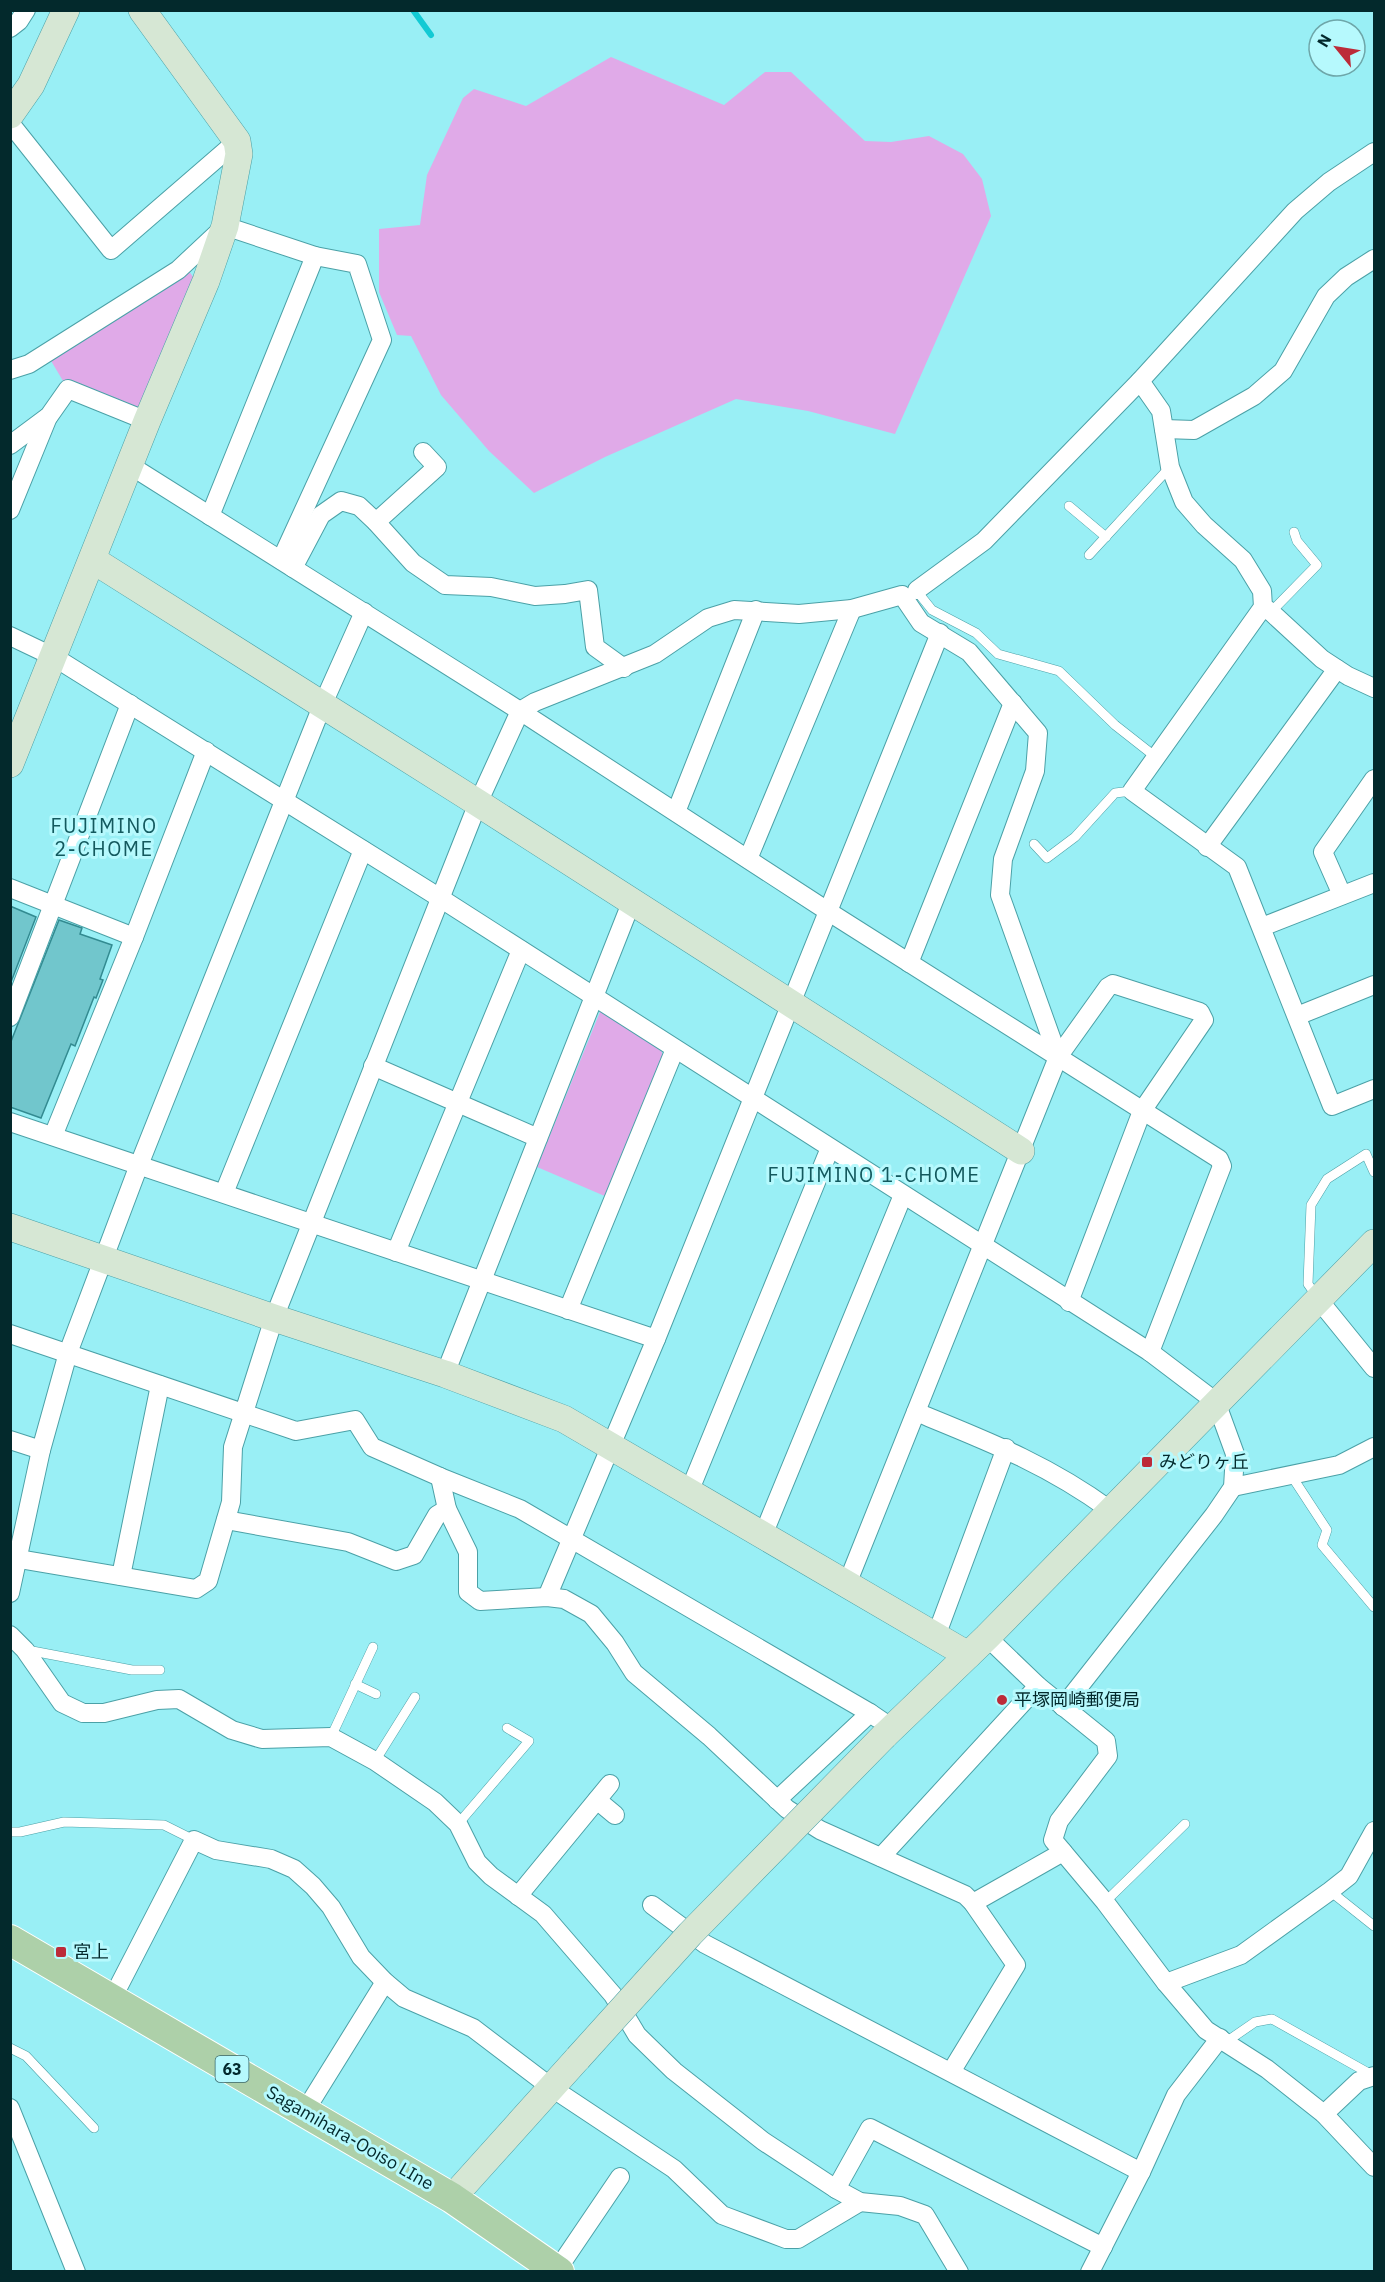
<svg xmlns="http://www.w3.org/2000/svg" width="1385" height="2282" font-family="'IBM Plex Sans','Noto Sans JP',sans-serif">
	<style>
		.green { fill: #e0aae8 }
		.lines { fill: none; stroke-linecap: round; stroke-linejoin: round }
		.stream { stroke: #13cad4; stroke-width: 6 }
		.building { fill: #71c6cc; stroke: #338b91; stroke-width: 1.5 }
		.lane-casing { stroke: #4ba1a7; stroke-width: 10 }
		.street-casing { stroke: #4ba1a7; stroke-width: 20 }
		.secondary-casing { stroke: #4ba1a7; stroke-width: 28 }
		.primary-casing { stroke: #fff; stroke-width: 32 }
		.lane { stroke: #fff; stroke-width: 9 }
		.street { stroke: #fff; stroke-width: 18 }
		.secondary { stroke: #d6e7d4; stroke-width: 27 }
		.primary { stroke: #add0a9; stroke-width: 30 }
		.secondary-bridge-casing { stroke: #4ba1a7; stroke-width: 28; stroke-linecap: butt }
		.secondary-bridge { stroke: #d6e7d4; stroke-width: 27 }
		.poi-dot { fill: #bc2b39; stroke: #b6f9fd; stroke-width: 2 }
		.labels { text-anchor: middle; stroke-width: 6; stroke-linejoin: round; paint-order: stroke }
		.shield { fill: #b6f9fd; stroke: #39676b; stroke-width: 1.5 }
		.shield-label { font-size: 16px; font-weight: bold; fill: #03292c }
		.poi-label { font-size: 18px; fill: #03292c; stroke: #b6f9fd; text-anchor: start }
		.street-label { font-size: 18px; fill: #03292c; stroke: #b6f9fd }
		.neighbourhood-label { font-size: 20px; letter-spacing: 1.5px; fill: #13595e; stroke: #b6f9fd }
	</style>
	<rect width="100%" height="100%" fill="#99eff5"/>
	<g class="green">
		<path d="M611,57L724,105L765,72H791L865,141L891,142L929,136L963,154L982,179L991,216L895,434L808,411L736,399L605,457L534,493L489,451L441,395L411,336L397,335L379,292V229L420,225L427,175L463,98L474,89L526,106Z"/>
		<path d="M186,267L196,281L146,400L134,410L66,386L50,359Z"/>
		<path d="M603,1011L660,1048L663,1055L607,1197L537,1167L600,1012Z"/>
	</g>
	<g class="lines">
		<path class="stream" d="M413,10L431,35"/>
	</g>
	<g class="building">
		<path d="M10,906L36,917L11,982L10,981Z"/>
		<path d="M59,920L82,928L80,934L112,945L100,979L103,980L96,998L94,997L75,1046L71,1044L41,1118L10,1107V1044Z"/>
	</g>
	<g class="lines">
		<g class="lane-casing">
			<g id="lane">
				<path d="M1069,506L1106,537"/>
				<path d="M1089,555L1170,467"/>
				<path d="M916,590L932,610L976,633L998,654L1059,671L1115,725L1157,758"/>
				<path d="M1271,612L1317,565L1297,541L1294,532"/>
				<path d="M1034,844L1047,858L1075,837L1115,793L1132,791"/>
				<path d="M1318,1298L1308,1284L1311,1205L1327,1179L1366,1154L1374,1172"/>
				<path d="M1291,1475L1327,1530L1322,1545L1374,1607"/>
				<path d="M27,1650L132,1670H160"/>
				<path d="M355,1684L376,1694"/>
				<path d="M331,1737L373,1647"/>
				<path d="M375,1761L415,1697"/>
				<path d="M458,1824L529,1741L507,1728"/>
				<path d="M10,1832H20L64,1822L164,1825L194,1840"/>
				<path d="M1330,1891L1374,1926"/>
				<path d="M1105,1902L1185,1824"/>
				<path d="M1226,2042L1255,2022L1272,2019L1372,2075"/>
				<path d="M10,2048L26,2056L94,2128"/>
			</g>
		</g>
		<g class="street-casing">
			<g id="street">
				<path d="M10,28L19,21L26,10"/>
				<path d="M10,123L111,250L237,141"/>
				<path d="M10,370L29,364L178,270L225,226L315,256L357,264L382,340L281,560"/>
				<path d="M1140,381L1161,411L1170,467L1184,502L1204,525L1243,560L1262,591L1263,607L1132,791L1237,867L1332,1106L1374,1089"/>
				<path d="M1164,429L1194,430L1254,396L1283,371L1326,296L1346,277L1374,259"/>
				<path d="M10,445L49,416L68,389L147,421"/>
				<path d="M131,466L520,711L829,912L1219,1159L1222,1166L1150,1352"/>
				<path d="M10,510L48,417"/>
				<path d="M210,516L315,256"/>
				<path d="M376,522L437,467L423,452"/>
				<path d="M293,568L321,515L341,501L359,506L376,522L413,563L445,585L491,587L535,596L565,594L588,590L595,647L624,668"/>
				<path d="M917,590L984,541L1140,381L1295,211L1329,182L1374,152"/>
				<path d="M1263,607L1271,612L1322,659L1348,676L1374,688"/>
				<path d="M10,636L54,657L440,898L1150,1352L1216,1402L1235,1454L1233,1487L1214,1515L1063,1707"/>
				<path d="M676,812L756,610"/>
				<path d="M1207,847L1337,669"/>
				<path d="M748,859L852,609"/>
				<path d="M10,888L134,937"/>
				<path d="M1342,895L1323,852L1374,779"/>
				<path d="M1262,927L1374,883"/>
				<path d="M909,963L1013,703"/>
				<path d="M1297,1016L1374,985"/>
				<path d="M10,1017L130,704"/>
				<path d="M373,1066L538,1138"/>
				<path d="M10,1122L656,1339"/>
				<path d="M53,1136L134,937L206,751"/>
				<path d="M224,1193L363,850"/>
				<path d="M396,1252L521,950"/>
				<path d="M1318,1299L1374,1368"/>
				<path d="M568,1310L675,1049"/>
				<path d="M10,1334L296,1431L355,1420L372,1447L440,1477L520,1509L870,1713L892,1728"/>
				<path d="M445,1374L631,903"/>
				<path d="M916,1412C987,1441 1047,1464 1110,1510"/>
				<path d="M10,1440L41,1450"/>
				<path d="M440,1477L447,1509L468,1552V1592L480,1601L547,1597L564,1599L591,1614L615,1643L634,1673L709,1736L787,1809L820,1830L965,1895L973,1903L1016,1965L951,2072"/>
				<path d="M1233,1487L1339,1465L1374,1447"/>
				<path d="M689,1492L830,1148"/>
				<path d="M226,1520L348,1542L396,1561L414,1555L437,1515L447,1509"/>
				<path d="M763,1535L903,1195"/>
				<path d="M19,1559L196,1589L208,1581L231,1502L233,1447L274,1318L478,803L520,711L535,702L655,654L708,618L734,610L799,614L852,609L902,595L921,623L969,652L1038,733L1035,771L1003,859L1000,895L1058,1057"/>
				<path d="M121,1576L160,1385"/>
				<path d="M847,1584L1058,1057L1108,987L1113,984L1200,1012L1204,1020L1142,1111L1069,1302"/>
				<path d="M10,1593L41,1450L68,1353L139,1165L322,706L364,612"/>
				<path d="M547,1597L656,1339L940,633"/>
				<path d="M10,1635L25,1650L62,1703L83,1713H104L157,1700L179,1699L232,1730L262,1739L331,1737L375,1761L435,1802L458,1824L477,1862L491,1876L543,1914L613,1995L637,2035L674,2071L763,2141L836,2189L860,2202L900,2206L925,2215L959,2272"/>
				<path d="M936,1636L1006,1448"/>
				<path d="M987,1637L1038,1686L1106,1741L1108,1756L1059,1821L1053,1840L1105,1902L1166,1983L1206,2030L1267,2069L1324,2114L1374,2167"/>
				<path d="M597,1800L615,1815"/>
				<path d="M777,1800L870,1713"/>
				<path d="M881,1857L1038,1686"/>
				<path d="M518,1896L610,1784"/>
				<path d="M973,1903L1063,1852"/>
				<path d="M652,1905L705,1944L1141,2172"/>
				<path d="M1166,1983L1241,1955L1330,1891L1349,1876L1374,1831"/>
				<path d="M112,1999L194,1840L216,1850L271,1859L294,1869L313,1886L331,1907L361,1957L385,1982L404,1998L473,2028L552,2088L674,2169L722,2215L786,2239H798L860,2202"/>
				<path d="M10,2108L76,2272"/>
				<path d="M305,2111L385,1982"/>
				<path d="M1324,2114L1359,2081L1374,2076"/>
				<path d="M836,2189L870,2128L1103,2247"/>
				<path d="M557,2270L620,2177"/>
				<path d="M1090,2272L1141,2172L1176,2095L1220,2038"/>
			</g>
		</g>
		<g class="secondary-casing">
			<g id="secondary">
				<path d="M10,115L31,85L66,10"/>
				<path d="M93,560L478,803L1021,1151"/>
				<path d="M10,764L147,421L206,281L225,226L239,154L237,141L142,10"/>
				<path d="M10,1227L274,1318L445,1374L564,1419L968,1655"/>
				<path d="M884,1736L987,1637L1374,1243"/>
				<path d="M452,2198L578,2058"/>
			</g>
		</g>
		<g class="primary-casing">
			<path id="primary" d="M10,1940L452,2198L559,2272"/>
		</g>
		<use href="#lane" class="lane"/>
		<use href="#street" class="street"/>
		<use href="#secondary" class="secondary"/>
		<use href="#primary" class="primary"/>
		<g class="secondary-bridge-casing">
			<path id="secondary-bridge" d="M578,2058L690,1934L884,1736"/>
		</g>
		<use href="#secondary-bridge" class="secondary-bridge"/>
	</g>
	<g class="poi-dot">
		<rect x="1141" y="1456" width="12" height="12" rx="3"/>
		<circle cx="1002" cy="1700" r="6"/>
		<rect x="55" y="1946" width="12" height="12" rx="3"/>
	</g>
	<g class="labels">
		<rect class="shield" x="215.5" y="2056" width="33" height="26" rx="4.5"/>
		<g class="shield-label">
			<text x="232" y="2075">63</text>
		</g>
		<g class="poi-label">
			<text x="1159" y="1468">みどりヶ丘</text>
			<text x="1014" y="1706">平塚岡崎郵便局</text>
			<text x="73" y="1958">宮上</text>
		</g>
		<g class="street-label">
			<text transform="translate(350 2138) rotate(30)" y="6">Sagamihara-Ooiso LIne</text>
		</g>
		<g class="neighbourhood-label">
			<text x="104" y="833">FUJIMINO<tspan x="104" dy="23">2-CHOME</tspan></text>
			<text x="874" y="1182">FUJIMINO 1-CHOME</text>
		</g>
	</g>
	<rect width="1385" height="2282" fill="none" stroke="#03292c" stroke-width="24"/>
	<g transform="translate(1337 48) rotate(300)"><circle r="28" fill="#b6f9fd" stroke="#6ea6a9" stroke-width="1.5"/>
	<path d="M0-4.5L10 22L0 15L-10 22Z" fill="#bc2b39"/>
	<text y="-9" font-size="16" font-weight="bold" text-anchor="middle" fill="#03292c">N</text>
	</g>
</svg>
